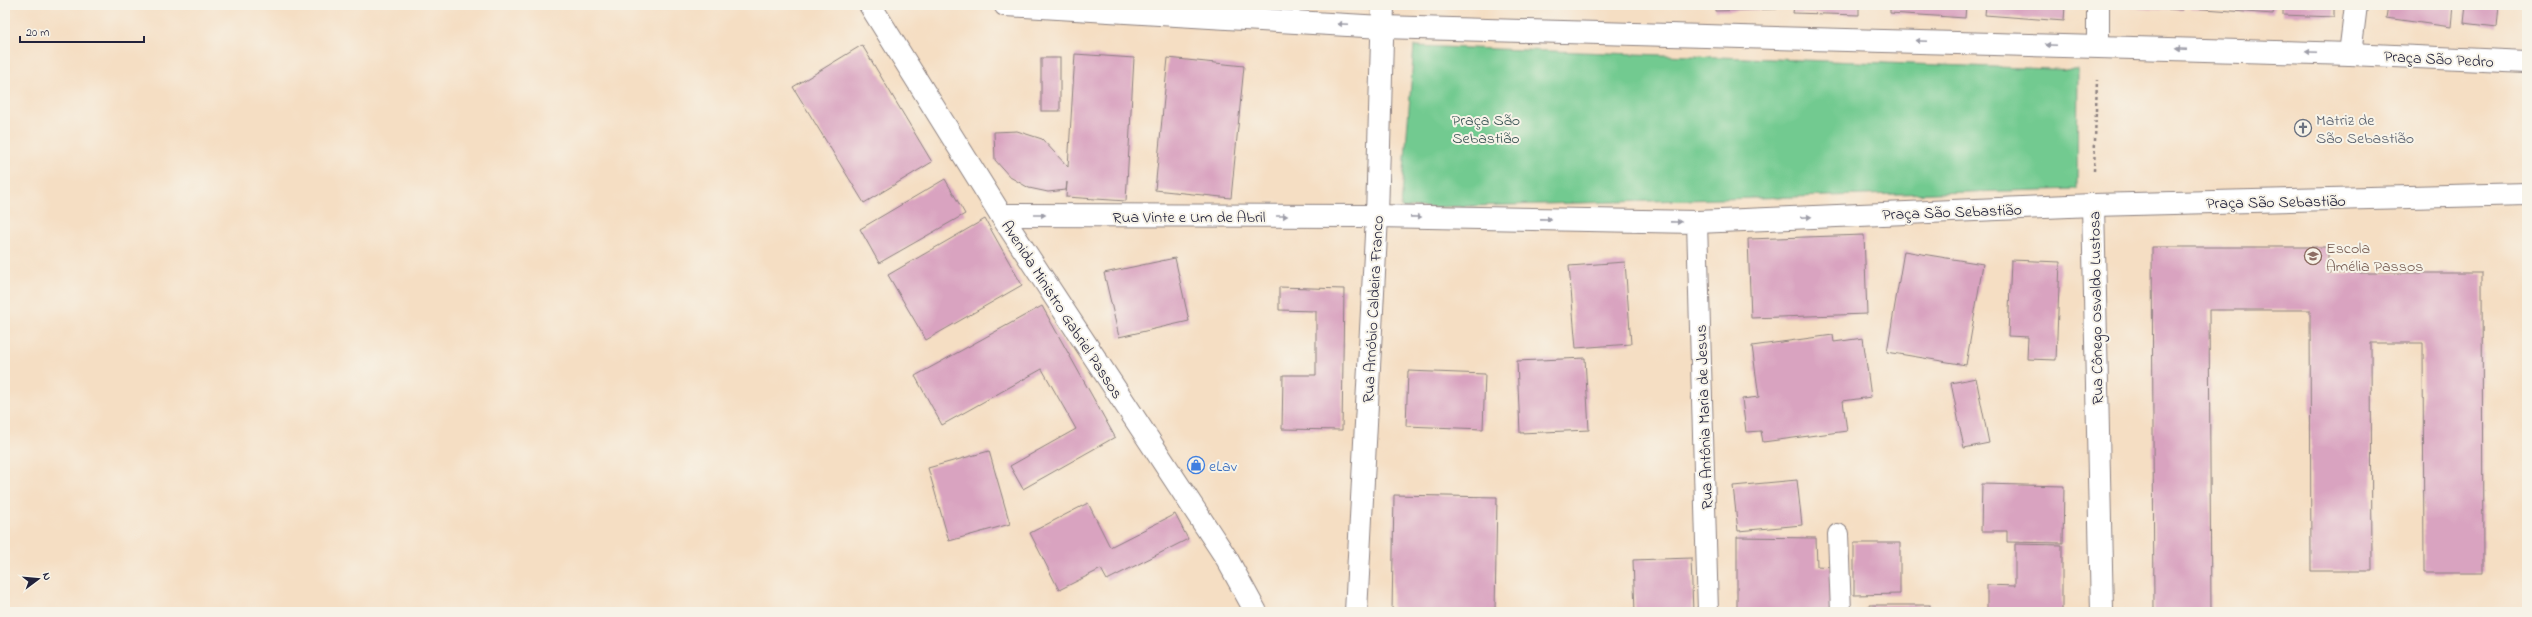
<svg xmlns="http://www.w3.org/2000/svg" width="2532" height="617" font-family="'Indie Flower',sans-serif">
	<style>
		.green { fill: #72ca90; stroke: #4a7666 }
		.building { fill: #d9a3c0 }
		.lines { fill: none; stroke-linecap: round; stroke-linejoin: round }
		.service-casing { stroke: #8c807f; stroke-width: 22 }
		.minor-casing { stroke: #8c807f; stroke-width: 24 }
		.secondary-casing { stroke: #8c807f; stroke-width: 24 }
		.path { stroke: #8c807f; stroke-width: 2.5; stroke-dasharray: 3 3; stroke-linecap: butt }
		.service { stroke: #fff; stroke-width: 20 }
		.minor { stroke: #fff; stroke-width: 22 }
		.secondary { stroke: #fff; stroke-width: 22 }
		.oneway { fill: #9c9ca7 }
		.labels { text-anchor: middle; stroke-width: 4; stroke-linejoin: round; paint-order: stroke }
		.street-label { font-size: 16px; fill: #22223b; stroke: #f7f3e8 }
		.park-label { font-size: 16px; fill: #3a5454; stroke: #f7f3e8 }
		.worship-label { font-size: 16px; fill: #5b616d; stroke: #f7f3e8; text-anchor: start }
		.education-label { font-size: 16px; fill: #785e54; stroke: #f7f3e8; text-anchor: start }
		.shop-label { font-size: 16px; fill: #366cbe; stroke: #f7f3e8; text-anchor: start }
	</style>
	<rect width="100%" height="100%" fill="#f7f3e8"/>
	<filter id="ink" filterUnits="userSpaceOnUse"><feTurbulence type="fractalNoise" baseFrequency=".025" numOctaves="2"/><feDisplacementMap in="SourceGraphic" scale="8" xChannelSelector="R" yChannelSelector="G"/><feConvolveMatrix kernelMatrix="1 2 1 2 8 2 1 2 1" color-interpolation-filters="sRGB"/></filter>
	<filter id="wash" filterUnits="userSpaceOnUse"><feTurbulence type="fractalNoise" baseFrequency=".012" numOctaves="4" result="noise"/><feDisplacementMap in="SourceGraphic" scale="16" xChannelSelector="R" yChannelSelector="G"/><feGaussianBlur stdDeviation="0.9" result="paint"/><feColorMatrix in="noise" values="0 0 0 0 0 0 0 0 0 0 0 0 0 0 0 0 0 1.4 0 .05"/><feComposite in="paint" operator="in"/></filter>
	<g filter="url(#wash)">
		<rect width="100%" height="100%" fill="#f5dec3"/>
		<path class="green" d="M1414,46L2078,70L2077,189L1401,208Z"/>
		<g id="blocks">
			<g class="building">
				<path d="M1715,5H1777V9L1715,11Z"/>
				<path d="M1794,5H1859V15L1793,13Z"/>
				<path d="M1890,5H1966L1965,18L1890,13Z"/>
				<path d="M1986,5H2065L2064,21L1985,15Z"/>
				<path d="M2128,5H2183V10L2128,7Z"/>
				<path d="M2191,5H2274L2273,14L2191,8Z"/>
				<path d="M2283,5H2334V17L2283,15Z"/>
				<path d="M2388,5H2453L2451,27L2386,18Z"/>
				<path d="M2466,5H2499L2497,27L2464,23Z"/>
				<path d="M862,45L932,162L864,203L793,87Z"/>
				<path d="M1075,54L1134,58L1126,201L1066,197L1067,182L1066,190L1048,192L1029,188L1010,177L995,160L994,132L1017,131L1042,139L1068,167Z"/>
				<rect x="1041" y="58" width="19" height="53"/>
				<path d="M1168,58L1244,66L1231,198L1155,190Z"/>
				<path d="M945,179L965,214L879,263L860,229Z"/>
				<path d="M985,219L1022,285L926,340L888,275Z"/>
				<path d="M1864,235L1867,314L1751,318L1748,239Z"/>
				<path d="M2152,247H2328V273H2482L2483,573H2424L2423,343H2371L2372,571H2311L2310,310H2209L2211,612H2154Z"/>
				<path d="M1904,251L1983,264L1966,365L1887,352Z"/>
				<path d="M1175,258L1189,321L1119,337L1104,273Z"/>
				<path d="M2011,260L2060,262L2056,360L2027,359L2028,337L2008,336Z"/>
				<path d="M1625,262L1631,344L1576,348L1569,266Z"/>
				<path d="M1279,287L1344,289L1342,430L1282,429L1283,375H1316V311L1279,310Z"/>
				<path d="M1042,306L1115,437L1023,489L1010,466L1076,429L1042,369L942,425L915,376Z"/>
				<path d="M1833,335L1834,342L1863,338L1871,397L1843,401L1847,431L1763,442L1761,431L1746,432L1742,399L1759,397L1752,346Z"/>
				<path d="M1585,358L1589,430L1520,433L1517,361Z"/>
				<path d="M1408,371L1485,374L1483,429L1406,426Z"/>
				<path d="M1976,378L1989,443L1964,448L1951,383Z"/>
				<path d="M989,451L1010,524L949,541L928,468Z"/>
				<path d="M1797,480L1802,525L1738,531L1733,486Z"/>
				<path d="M1982,484L2064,486L2063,543L2007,542V531H1981Z"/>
				<path d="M1394,495L1497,497L1495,612H1392Z"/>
				<path d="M1088,503L1110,547L1175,514L1188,539L1107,580L1101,569L1059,590L1030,533Z"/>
				<path d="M1737,537L1816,538L1817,566L1834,567V612H1737Z"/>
				<path d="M1854,543H1900V594L1854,595Z"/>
				<path d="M2015,544L2062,545V612H1987V585L2015,586Z"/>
				<path d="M1691,558L1693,612H1635L1633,560Z"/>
				<rect x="1869" y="605" width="61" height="7"/>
			</g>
		</g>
	</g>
	<g filter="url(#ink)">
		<use href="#blocks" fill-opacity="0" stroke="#8c807f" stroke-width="1"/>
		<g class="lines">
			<g class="service-casing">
				<g id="service">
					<path d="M1697,222L1708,612"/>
					<path d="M1838,534L1841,612"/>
				</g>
			</g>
			<g class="minor-casing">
				<g id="minor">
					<path d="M1005,5L1382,27L2350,54L2527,62"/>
					<path d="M2098,5V46"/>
					<path d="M2350,54L2356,5"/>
					<path d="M2093,205L2102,612"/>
					<path d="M1001,215L1377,216L1697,222L2093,205L2527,194"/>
					<path d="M1356,612L1377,216L1383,5"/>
				</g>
			</g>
			<g class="secondary-casing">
				<path id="secondary" d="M870,5L1001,215L1227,559L1256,612"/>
			</g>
			<path class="path" d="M2094,171L2097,80"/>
			<use href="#service" class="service"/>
			<use href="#minor" class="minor"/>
			<use href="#secondary" class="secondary"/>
		</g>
		<defs><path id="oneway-solid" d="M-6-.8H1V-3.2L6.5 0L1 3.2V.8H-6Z"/></defs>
		<g class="oneway">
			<use href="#oneway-solid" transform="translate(1343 24) rotate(-177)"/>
			<use href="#oneway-solid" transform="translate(1921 41) rotate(-178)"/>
			<use href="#oneway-solid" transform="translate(2051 45) rotate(-178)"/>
			<use href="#oneway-solid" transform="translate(2181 49) rotate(-178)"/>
			<use href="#oneway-solid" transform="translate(2311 52) rotate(-178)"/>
			<use href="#oneway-solid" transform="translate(1040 215)"/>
			<use href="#oneway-solid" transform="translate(1282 216)"/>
			<use href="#oneway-solid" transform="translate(1416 217) rotate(1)"/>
			<use href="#oneway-solid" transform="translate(1806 217) rotate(-2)"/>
			<use href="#oneway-solid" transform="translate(1546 219) rotate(1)"/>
			<use href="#oneway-solid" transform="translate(1676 222) rotate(1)"/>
		</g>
	</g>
	<defs>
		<g id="church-ring" transform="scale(0.9)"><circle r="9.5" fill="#f7f3e8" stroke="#6b7280" stroke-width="1.5"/><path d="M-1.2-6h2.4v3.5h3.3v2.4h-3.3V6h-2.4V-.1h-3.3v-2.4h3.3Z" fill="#6b7280"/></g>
		<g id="school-ring" transform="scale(0.9)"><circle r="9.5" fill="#f7f3e8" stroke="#8d6e63" stroke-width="1.5"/><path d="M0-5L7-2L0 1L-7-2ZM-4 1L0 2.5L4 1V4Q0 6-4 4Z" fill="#8d6e63"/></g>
		<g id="shop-ring" transform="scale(0.9)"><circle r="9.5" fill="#f7f3e8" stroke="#3f7fe0" stroke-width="1.5"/><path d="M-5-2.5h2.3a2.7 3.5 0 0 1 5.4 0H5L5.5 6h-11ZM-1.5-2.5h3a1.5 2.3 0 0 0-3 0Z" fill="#3f7fe0"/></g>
	</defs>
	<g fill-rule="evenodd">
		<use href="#church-ring" x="2303" y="128"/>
		<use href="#school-ring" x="2313" y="256"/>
		<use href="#shop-ring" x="1196" y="465"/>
	</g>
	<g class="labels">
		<g class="street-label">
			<text transform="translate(2439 58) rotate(3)" y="6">Praça São Pedro</text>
			<text transform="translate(2276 201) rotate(-1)" y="6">Praça São Sebastião</text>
			<text transform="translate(1952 211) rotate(-2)" y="6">Praça São Sebastião</text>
			<text x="1189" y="222">Rua Vinte e Um de Abril</text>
			<text transform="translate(2095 308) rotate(-91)" y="6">Rua Cônego Osvaldo Lustosa</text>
			<text transform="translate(1063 309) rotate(57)" y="6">Avenida Ministro Gabriel Passos</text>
			<text transform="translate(1372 309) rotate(-87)" y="6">Rua Arnóbio Caldeira Franco</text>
			<text transform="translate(1703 417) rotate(-92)" y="6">Rua Antônia Maria de Jesus</text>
		</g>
		<g class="park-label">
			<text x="1486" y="125">Praça São<tspan x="1486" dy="18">Sebastião</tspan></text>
		</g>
		<g class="worship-label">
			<text x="2316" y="125">Matriz de<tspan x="2316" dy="18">São Sebastião</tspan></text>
		</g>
		<g class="education-label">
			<text x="2326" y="253">Escola<tspan x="2326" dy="18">Amélia Passos</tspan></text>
		</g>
		<g class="shop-label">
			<text x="1209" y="471">eLav</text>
		</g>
	</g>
	<rect width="2532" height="617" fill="none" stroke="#f7f3e8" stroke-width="20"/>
	<g transform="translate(38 579) rotate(74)" stroke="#f7f3e8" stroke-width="3" paint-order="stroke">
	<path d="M0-3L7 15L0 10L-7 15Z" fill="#22223b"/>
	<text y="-6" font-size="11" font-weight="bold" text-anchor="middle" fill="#22223b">N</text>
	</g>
	<path d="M20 36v6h124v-6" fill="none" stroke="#22223b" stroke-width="2"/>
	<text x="26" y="36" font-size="12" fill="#22223b" stroke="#f7f3e8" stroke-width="3" paint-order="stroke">20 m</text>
</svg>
